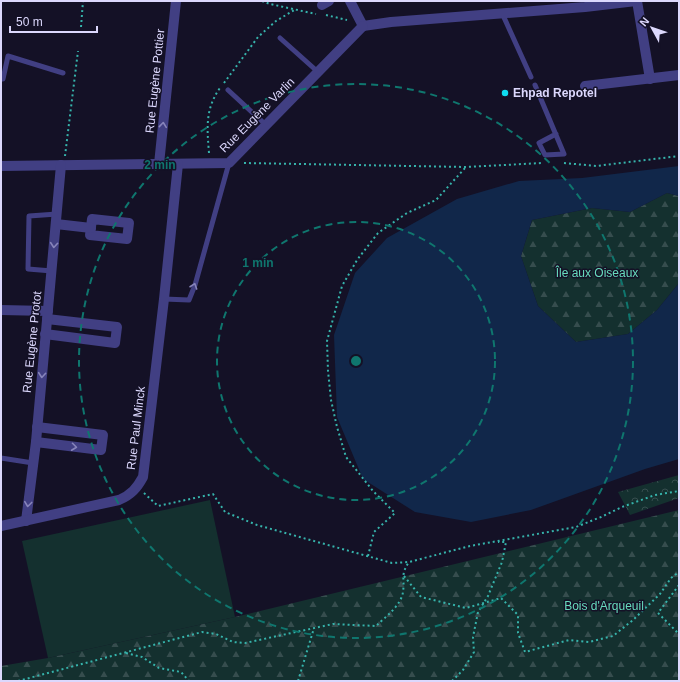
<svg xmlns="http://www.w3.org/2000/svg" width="680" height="682" font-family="Arial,sans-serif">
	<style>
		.green { fill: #14302f }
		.forest { fill: url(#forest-firs) }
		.park { fill: url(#park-crowns) }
		.water { fill: #11274a }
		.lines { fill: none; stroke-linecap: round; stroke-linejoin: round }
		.path { stroke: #36b3ab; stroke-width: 2; stroke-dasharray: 2 3; stroke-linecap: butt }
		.lane { stroke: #413f83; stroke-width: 5 }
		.street { stroke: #413f83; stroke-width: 10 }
		.oneway { stroke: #8784ba }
		.ring { fill: none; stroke: #0f766e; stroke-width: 2; stroke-dasharray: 7 5 }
		.poi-dot { fill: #0fddf2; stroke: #141126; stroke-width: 1.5 }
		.labels { text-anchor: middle; stroke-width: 3; stroke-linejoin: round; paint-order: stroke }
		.street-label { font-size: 12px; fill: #dcd8fd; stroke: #141126 }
		.poi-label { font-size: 12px; font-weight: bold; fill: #dcd8fd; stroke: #141126; text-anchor: start }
		.park-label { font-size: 12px; fill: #67dabd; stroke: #141126 }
		.centre { fill: #0f766e; stroke: #141126; stroke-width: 2 }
		.ring-label { font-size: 12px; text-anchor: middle; font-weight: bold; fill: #0f766e; stroke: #141126; stroke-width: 3; stroke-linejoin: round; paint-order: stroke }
	</style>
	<defs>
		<pattern id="forest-firs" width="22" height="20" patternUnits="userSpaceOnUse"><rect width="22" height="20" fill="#14302f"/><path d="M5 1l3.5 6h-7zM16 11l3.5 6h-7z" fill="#364d4e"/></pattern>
		<pattern id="park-crowns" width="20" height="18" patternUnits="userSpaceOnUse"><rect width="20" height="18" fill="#14302f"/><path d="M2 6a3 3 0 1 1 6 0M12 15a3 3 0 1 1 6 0" fill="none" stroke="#364d4e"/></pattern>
	</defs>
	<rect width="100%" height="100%" fill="#141126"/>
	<path class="green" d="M210,500L235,617L48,658L22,541Z"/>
	<g class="forest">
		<path d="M667,193L679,196V283L657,310L628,334L576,342L538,306L521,256L532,220L592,208L630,212Z"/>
		<path d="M679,510V681H1V666L48,658L235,617Z"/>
	</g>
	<path class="park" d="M679,475V498L630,515L618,492Z"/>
	<path class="water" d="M679,166V196L667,193L630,212L592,208L532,220L521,256L538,306L576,342L628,334L657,310L679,283V459L645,469L531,510L471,522L415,512L363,479L337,417L334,335L355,273L387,238L457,199L519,181L582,178Z"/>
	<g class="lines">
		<g class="path">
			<path d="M262,1L270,4L316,14"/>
			<path d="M326,15L347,20"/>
			<path d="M81,27L83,1"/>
			<path d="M224,83L258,37L276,21L296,9"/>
			<path d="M209,153C207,128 205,109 220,88"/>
			<path d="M65,156L78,51"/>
			<path d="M244,163L466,167L542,163"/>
			<path d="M564,163L596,166L679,156"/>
			<path d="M144,493L158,506L213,494L225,512L257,525L392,563L409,562L470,546L576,527L601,517L622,507L655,495L679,491"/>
			<path d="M368,556L374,532L395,513L373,491L346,457L337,427L331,400L328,371L327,341L342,286L357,260L378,233L407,213L436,200L466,167"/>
			<path d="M404,576L421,597L466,608L501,598L518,615V633L525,652L569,640L589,642L613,636L633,620L660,594L671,578L679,572"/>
			<path d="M679,585L658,613L679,634"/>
			<path d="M126,653L142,657L159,668L181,672L189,681"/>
			<path d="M18,681L202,632L216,634L233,642L245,643L333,624L376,626C385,617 401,606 403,592C405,578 400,575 409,562"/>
			<path d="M298,681L314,628"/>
			<path d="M452,681L463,670L474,652L473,637L478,612L488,596L502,562L506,542H498"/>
		</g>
		<g class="lane">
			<path d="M502,13L531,77"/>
			<path d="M280,38L318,72"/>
			<path d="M1,79H3L8,56L63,73"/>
			<path d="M535,85L564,154L545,155L539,143L556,134"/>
			<path d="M228,90L266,125"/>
			<path d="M52,271L28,269L29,216L57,214"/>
			<path d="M164,299L189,300L195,285L229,163"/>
			<path d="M1,458L33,463"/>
		</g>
		<g class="street">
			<path d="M350,1L363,26"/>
			<path d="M637,1L650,79"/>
			<path d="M322,5L329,1"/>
			<path d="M363,26L391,22L585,7L636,1"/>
			<path d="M585,86L679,75"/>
			<path d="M159,164L176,1"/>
			<path d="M1,166L229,163L363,26"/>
			<path d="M92,219L129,223L127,239L90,235Z"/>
			<path d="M56,224L91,228"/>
			<path d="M1,310L48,311"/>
			<path d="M45,334L115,343L117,327L47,319"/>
			<path d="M36,442L101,450L103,435L37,427"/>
			<path d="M26,521L36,442L61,165"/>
			<path d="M1,526L119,500C131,495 137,488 143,477L164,299L178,164"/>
		</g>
	</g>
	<defs><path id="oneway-chevron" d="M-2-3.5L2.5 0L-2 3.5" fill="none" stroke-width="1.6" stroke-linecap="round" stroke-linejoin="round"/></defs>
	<g class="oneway">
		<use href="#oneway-chevron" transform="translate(163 125) rotate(-84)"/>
		<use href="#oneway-chevron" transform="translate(54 245) rotate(95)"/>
		<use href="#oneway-chevron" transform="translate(194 286) rotate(-71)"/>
		<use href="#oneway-chevron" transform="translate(42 375) rotate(95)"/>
		<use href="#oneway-chevron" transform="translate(74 447) rotate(7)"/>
		<use href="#oneway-chevron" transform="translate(28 504) rotate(97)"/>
	</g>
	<g class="ring">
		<circle cx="356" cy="361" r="139"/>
		<circle cx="356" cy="361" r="277"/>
	</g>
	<circle class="poi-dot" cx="505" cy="93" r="4"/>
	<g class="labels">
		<g class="street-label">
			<text transform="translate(155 81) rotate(-84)" y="4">Rue Eugène Pottier</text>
			<text transform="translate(257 115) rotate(-45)" y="4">Rue Eugène Varlin</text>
			<text transform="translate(32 342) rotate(-84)" y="4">Rue Eugène Protot</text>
			<text transform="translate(136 428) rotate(-83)" y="4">Rue Paul Minck</text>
		</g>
		<g class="poi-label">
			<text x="513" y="97">Ehpad Repotel</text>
		</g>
		<g class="park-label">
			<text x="597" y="277">Île aux Oiseaux</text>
			<text x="604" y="610">Bois d'Arqueuil</text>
		</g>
	</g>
	<circle cx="356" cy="361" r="6" class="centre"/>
	<g class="ring-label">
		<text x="160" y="169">2 min</text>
		<text x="258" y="267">1 min</text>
	</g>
	<rect width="680" height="682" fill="none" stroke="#dcd8fd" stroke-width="4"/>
	<g transform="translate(652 28) rotate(310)" stroke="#141126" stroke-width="3" paint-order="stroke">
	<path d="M0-3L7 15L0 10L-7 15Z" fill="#dcd8fd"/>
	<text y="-6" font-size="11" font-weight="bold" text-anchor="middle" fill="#dcd8fd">N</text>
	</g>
	<path d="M10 26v6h87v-6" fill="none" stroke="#dcd8fd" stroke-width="2"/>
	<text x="16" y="26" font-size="12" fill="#dcd8fd" stroke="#141126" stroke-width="3" paint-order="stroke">50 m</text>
</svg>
